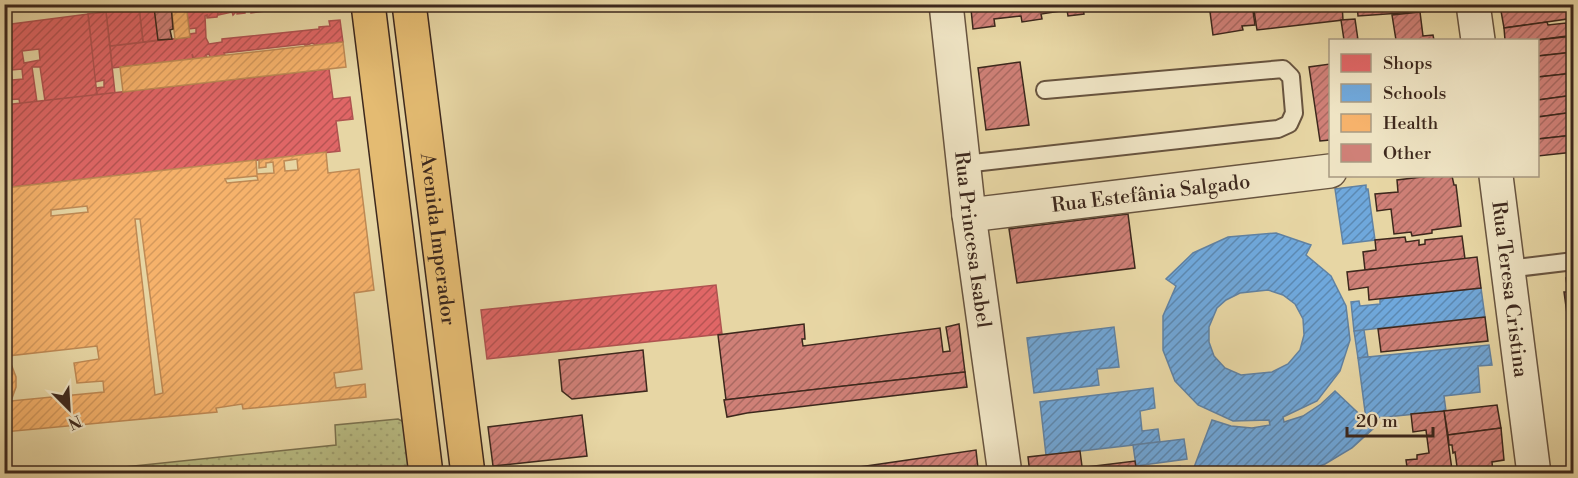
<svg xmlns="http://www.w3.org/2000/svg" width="1578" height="478" font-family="'Libre Bodoni',serif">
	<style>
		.park { fill: url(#park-dots); stroke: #7b7250; stroke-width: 1.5 }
		.shops { fill: url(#shops-hatch); stroke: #af5350; stroke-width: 1.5; fill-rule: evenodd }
		.schools { fill: url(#schools-hatch); stroke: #6082a3; stroke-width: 1.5; fill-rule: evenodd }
		.health { fill: url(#health-hatch); stroke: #be8954; stroke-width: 1.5; fill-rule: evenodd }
		.building { fill: url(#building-hatch); stroke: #3d281d; stroke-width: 1.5 }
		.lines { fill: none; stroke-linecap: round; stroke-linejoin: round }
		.service-casing { stroke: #68543f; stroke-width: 20 }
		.minor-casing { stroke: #68543f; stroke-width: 36 }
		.primary-casing { stroke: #3d281d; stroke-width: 36 }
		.service { stroke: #efe4c4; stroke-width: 16 }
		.minor { stroke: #efe4c4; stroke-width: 33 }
		.primary { stroke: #e4bb72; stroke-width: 33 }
		.labels { text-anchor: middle; stroke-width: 6; stroke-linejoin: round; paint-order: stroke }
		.street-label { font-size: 20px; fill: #3d281d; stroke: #efe4c4 }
	</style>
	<defs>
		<pattern id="park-dots" width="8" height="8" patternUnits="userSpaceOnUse" patternTransform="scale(1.5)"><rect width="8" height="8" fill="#b9bd84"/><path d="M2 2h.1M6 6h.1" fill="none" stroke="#a0a272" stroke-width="1.8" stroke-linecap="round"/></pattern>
		<pattern id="shops-hatch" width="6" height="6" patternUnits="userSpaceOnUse" patternTransform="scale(1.5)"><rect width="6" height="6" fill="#e06666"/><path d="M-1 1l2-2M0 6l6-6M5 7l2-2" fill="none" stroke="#b75453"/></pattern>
		<pattern id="schools-hatch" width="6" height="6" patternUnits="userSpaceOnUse" patternTransform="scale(1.5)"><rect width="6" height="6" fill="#6fa8dc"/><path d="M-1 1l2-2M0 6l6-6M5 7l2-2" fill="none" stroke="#5c89b2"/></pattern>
		<pattern id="health-hatch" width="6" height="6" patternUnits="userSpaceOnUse" patternTransform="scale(1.5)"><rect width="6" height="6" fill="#f6b26b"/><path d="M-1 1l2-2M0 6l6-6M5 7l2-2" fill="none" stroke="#d4995c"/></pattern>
		<pattern id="building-hatch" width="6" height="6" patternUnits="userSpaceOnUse" patternTransform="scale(1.5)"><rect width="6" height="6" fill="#cf8077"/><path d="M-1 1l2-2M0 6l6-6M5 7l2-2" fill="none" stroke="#a96961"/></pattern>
	</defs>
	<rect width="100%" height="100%" fill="#e7d6a4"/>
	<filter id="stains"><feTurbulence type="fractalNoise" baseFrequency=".00333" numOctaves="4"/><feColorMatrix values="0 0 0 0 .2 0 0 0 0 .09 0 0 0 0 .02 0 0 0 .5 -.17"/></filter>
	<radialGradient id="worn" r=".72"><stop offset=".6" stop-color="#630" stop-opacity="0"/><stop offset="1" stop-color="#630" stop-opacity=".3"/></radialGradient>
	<path class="park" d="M398,419L406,423L414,474H57L336,445L335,425Z"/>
	<g class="shops">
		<path d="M186,4H319L251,13V6L245,7V13L237,14V11L233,15L232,12L218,15V13L217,17L207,18V15L205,16L206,38L209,44L222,42V39L319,29V27L330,26L329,21L340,20L343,42L316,45L312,43L305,46V44L224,53L225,55L210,57L209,54L206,55L207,58L194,59L192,54L193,59L112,68L110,46L190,37V34L196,33V28L189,29Z"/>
		<path d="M154,6L158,40L143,42L139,8Z"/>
		<path d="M139,8L143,42L110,46L106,12Z"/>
		<path d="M106,12L115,93L97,95L96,88L104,87V80L95,82L88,14Z"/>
		<path d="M88,14L97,95L45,101L40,67H32L37,102L20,104L19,99L4,100V25ZM39,49L40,60L24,63L22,51ZM22,69L23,79L12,80L11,70Z"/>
		<path d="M329,69L333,99L350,97L353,119L336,121L340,151L11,187L8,169L4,170V105Z"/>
		<path d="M716,285L722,334L487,359L481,310Z"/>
	</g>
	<g class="schools">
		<path d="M1366,185V189H1368L1375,240L1343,244L1335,189Z"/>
		<path d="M1276,233L1311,245L1306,255L1331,276L1346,306L1350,340L1340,371L1317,401L1283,417L1284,422L1303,416L1321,404L1335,391L1374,428L1352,448L1325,464L1298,474H1204L1193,470L1212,420L1231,426L1252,428L1270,425L1269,420L1233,421L1198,405L1175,381L1163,350V316L1176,286L1166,279L1193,253L1228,237ZM1268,290L1283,295L1295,304L1303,319L1304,335L1300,350L1288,364L1272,372L1241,375L1225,368L1214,356L1209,342V327L1217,308L1226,300L1240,293Z"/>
		<path d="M1481,288L1485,317L1354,331L1351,302L1359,301L1360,306L1380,304V299Z"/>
		<path d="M1114,327L1119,367L1097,369L1099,385L1034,393L1027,338Z"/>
		<path d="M1364,330L1368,357L1358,358L1354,331Z"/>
		<path d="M1489,345L1492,365L1478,366L1480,392L1444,396L1446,411L1366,419L1358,358Z"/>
		<path d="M1153,388L1155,408L1140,411L1142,431L1158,429L1160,442L1046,455L1040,402Z"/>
		<path d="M1184,439L1187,459L1136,466L1133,445Z"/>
		<path d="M1180,466L1181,474H1148V470Z"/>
	</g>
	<g class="health">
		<path d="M186,4L190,37L175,39L171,5Z"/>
		<path d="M343,42L346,67L123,92L120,67Z"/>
		<path d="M326,152L328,173L359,169L374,290L354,293L362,369L334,373L336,388L365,384L366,397L243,409L242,404L216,408L217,412L4,432V401L9,385L4,386V373L7,372L4,365V188L256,160L257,174L274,173L273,162L266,163V167L259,168V160ZM297,159L298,170L285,171L284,161ZM257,176L258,180L227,183L225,179ZM87,206L88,212L51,216V210ZM135,219H140L163,393L155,395ZM97,346L99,359L74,363L77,383L103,381L104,392L11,401L16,387V377L8,356Z"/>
	</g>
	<g class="building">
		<path d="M970,4H1007L971,9Z"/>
		<path d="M1124,4L1125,9L1110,10L1109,5L1083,8L1084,14L1068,16L1067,10L1041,14L1042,19L1022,22L1021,16L994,19L995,26L973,29L971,9L1007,4Z"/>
		<path d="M1209,4H1252L1255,25L1242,26L1243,30L1213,35Z"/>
		<path d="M1253,4H1342L1343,20L1257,30Z"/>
		<path d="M1357,4H1443L1444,10L1358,16Z"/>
		<path d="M1500,4H1535L1501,9Z"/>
		<path d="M1549,4H1574V18L1504,28L1501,11Z"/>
		<path d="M171,5L173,29L170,30L172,39L158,40L154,7Z"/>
		<path d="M1420,12L1423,36L1433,35L1434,40H1396L1392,15Z"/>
		<path d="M1355,19L1358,40H1344L1341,20Z"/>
		<path d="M1547,22L1548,25L1566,23L1567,36L1537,40H1505L1504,28Z"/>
		<path d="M1574,36V52L1538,56L1537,40Z"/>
		<path d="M1574,52V73L1538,77V56Z"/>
		<path d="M1020,62L1029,125L986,130L978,68Z"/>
		<path d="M1330,64V140L1320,141L1309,67Z"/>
		<path d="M1574,73V95L1538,100V77Z"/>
		<path d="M1574,95V112L1538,117V100Z"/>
		<path d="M1574,112V135L1538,139V117Z"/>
		<path d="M1574,135V152L1538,156V139Z"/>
		<path d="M1430,176H1452L1454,185H1456L1461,226L1432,230V233L1412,236L1411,232L1394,234L1391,209L1377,211L1375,194L1398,192L1397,180Z"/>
		<path d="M1128,214L1135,268L1017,283L1009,229Z"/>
		<path d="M1462,236L1465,259L1365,270L1363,252L1376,250L1375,240L1405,237L1406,242L1419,240V245L1425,244V240Z"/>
		<path d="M1477,257L1481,288L1369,300L1368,287L1349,290L1347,272Z"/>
		<path d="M1566,278H1574V320L1568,321L1564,292H1568Z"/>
		<path d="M1485,317L1488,341L1381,352L1378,329Z"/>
		<path d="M804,324L805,339H802L803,346L940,328L943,352L950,351L946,327L959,324L965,372L726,400L718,335Z"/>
		<path d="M643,350L647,391L572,399L562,391L559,360Z"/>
		<path d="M965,372L967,387L747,413L727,417L724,400Z"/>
		<path d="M1497,405L1501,428L1448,435L1444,411Z"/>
		<path d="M1444,411L1452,470H1448L1449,474H1408L1406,460L1417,459V455L1429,453L1426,430L1413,432L1411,414Z"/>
		<path d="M582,415L587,456L493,466L488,427Z"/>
		<path d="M1501,428L1504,460L1492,462L1493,474H1458L1455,452L1453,453L1452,445H1449L1448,435Z"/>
		<path d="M976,450L978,468L959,471V474H854L853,468Z"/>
		<path d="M1080,451L1083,474H1030L1028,457Z"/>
		<path d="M1135,461L1137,474H1087V467Z"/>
		<path d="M214,469L215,474H191V471Z"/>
		<path d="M214,469L215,474H191V471Z"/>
	</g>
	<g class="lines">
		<g class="service-casing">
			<g id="service">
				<path d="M964,164L1278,129L1289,124L1294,113L1291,77L1283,69L1045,90"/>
				<path d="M1508,269L1574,261"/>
			</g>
		</g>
		<g class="minor-casing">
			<g id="minor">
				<path id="s1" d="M946,4L969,215L1005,474"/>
				<path d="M1473,4L1478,40"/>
				<path id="s2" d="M1496,176L1534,474"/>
				<path id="s3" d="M969,215L1330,171"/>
			</g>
		</g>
		<g class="primary-casing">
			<g id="primary">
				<path d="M368,4L426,474"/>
				<path id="s4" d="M409,4L468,474"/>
			</g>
		</g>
		<use href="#service" class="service"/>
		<use href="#minor" class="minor"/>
		<use href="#primary" class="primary"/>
	</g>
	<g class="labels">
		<g class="street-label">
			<text dy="7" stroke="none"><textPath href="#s3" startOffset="183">Rua Estefânia Salgado</textPath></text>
			<text dy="7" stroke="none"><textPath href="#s4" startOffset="237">Avenida Imperador</textPath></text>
			<text dy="7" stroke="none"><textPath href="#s1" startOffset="237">Rua Princesa Isabel</textPath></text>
			<text dy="7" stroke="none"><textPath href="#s2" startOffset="114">Rua Teresa Cristina</textPath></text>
		</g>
	</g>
	<rect width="1578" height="478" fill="none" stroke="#e7d6a4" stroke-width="24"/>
	<rect x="6" y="6" width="1566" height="466" fill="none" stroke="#3d281d" stroke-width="3"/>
	<rect x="12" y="12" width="1554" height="454" fill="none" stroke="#3d281d" stroke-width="1.5"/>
	<rect x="1329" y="39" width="210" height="138" fill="#efe4c4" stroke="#a89981" stroke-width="1.5"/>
	<rect x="1341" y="54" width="30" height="18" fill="#e06666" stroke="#a89981" stroke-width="1.5"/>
	<text x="1383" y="69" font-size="18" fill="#3d281d">Shops</text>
	<rect x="1341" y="84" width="30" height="18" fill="#6fa8dc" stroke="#a89981" stroke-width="1.5"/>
	<text x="1383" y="99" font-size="18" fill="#3d281d">Schools</text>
	<rect x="1341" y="114" width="30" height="18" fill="#f6b26b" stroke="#a89981" stroke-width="1.5"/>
	<text x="1383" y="129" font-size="18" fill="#3d281d">Health</text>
	<rect x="1341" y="144" width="30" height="18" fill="#cf8077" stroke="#a89981" stroke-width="1.5"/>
	<text x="1383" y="159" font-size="18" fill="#3d281d">Other</text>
	<g transform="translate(69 409) rotate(156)" stroke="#efe4c4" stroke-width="4.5" paint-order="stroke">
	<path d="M0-4.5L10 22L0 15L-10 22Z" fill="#3d281d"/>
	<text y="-9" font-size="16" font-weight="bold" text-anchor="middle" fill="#3d281d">N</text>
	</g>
	<path d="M1347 427v9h86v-9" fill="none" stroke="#3d281d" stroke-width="3"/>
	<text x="1356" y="427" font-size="18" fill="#3d281d" stroke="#efe4c4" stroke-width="4.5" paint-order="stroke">20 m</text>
	<rect width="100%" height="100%" filter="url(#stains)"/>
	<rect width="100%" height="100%" fill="url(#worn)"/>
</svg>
